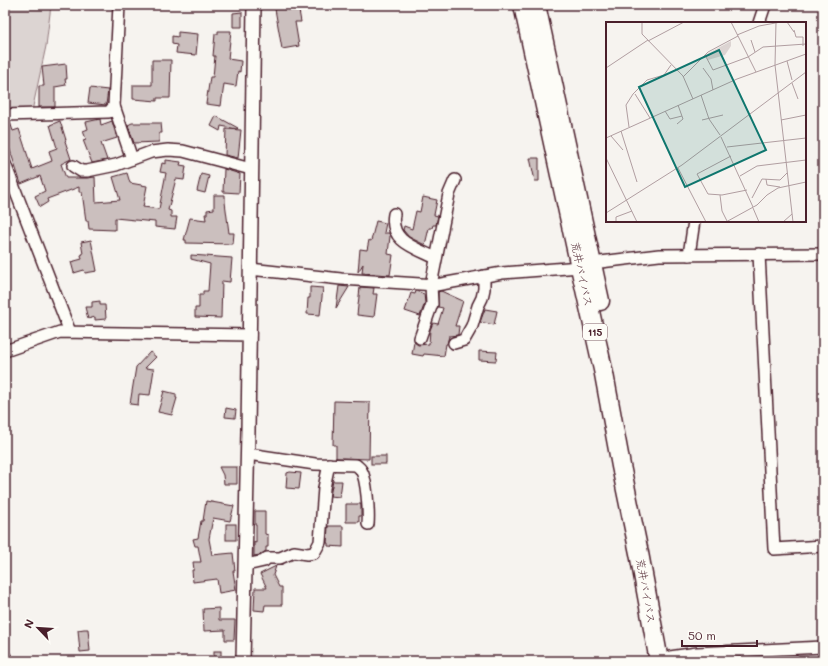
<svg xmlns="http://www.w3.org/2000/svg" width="828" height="666" font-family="Mali,'Klee One',sans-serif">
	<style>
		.green { fill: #dcd4d2; stroke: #937a7e }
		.building { fill: #cbbfbe; stroke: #4a1f2b }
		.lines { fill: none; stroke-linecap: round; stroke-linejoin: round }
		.minor-casing { stroke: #4a1f2b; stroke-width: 14 }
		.tertiary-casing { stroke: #4a1f2b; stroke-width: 16 }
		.trunk-casing { stroke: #4a1f2b; stroke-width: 21 }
		.minor { stroke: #fdfcf7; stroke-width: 11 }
		.tertiary { stroke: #fdfcf7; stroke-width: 13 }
		.trunk { stroke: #fdfcf7; stroke-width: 18 }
		.labels { text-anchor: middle; stroke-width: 4; stroke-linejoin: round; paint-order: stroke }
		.shield { fill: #fdfcf7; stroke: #806168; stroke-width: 1 }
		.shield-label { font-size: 10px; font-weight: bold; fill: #4a1f2b }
		.street-label { font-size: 11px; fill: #4a1f2b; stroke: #fdfcf7 }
		.inset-road { fill: none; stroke: #b19ea1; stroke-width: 1 }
		.view { fill: #0f766e; fill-opacity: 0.15; stroke: #0f766e; stroke-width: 2 }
		.inset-edge { fill: none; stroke: #4a1f2b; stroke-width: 2 }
	</style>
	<rect width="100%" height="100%" fill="#f6f3ef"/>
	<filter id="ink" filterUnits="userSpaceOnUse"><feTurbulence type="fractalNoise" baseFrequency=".025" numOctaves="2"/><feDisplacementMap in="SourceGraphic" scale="8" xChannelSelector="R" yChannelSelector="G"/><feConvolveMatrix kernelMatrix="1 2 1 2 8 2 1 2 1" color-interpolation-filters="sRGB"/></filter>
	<g filter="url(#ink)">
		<path class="green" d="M5,5H51L46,46L32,111L5,112Z"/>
		<g class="building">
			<path d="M298,5L301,22H295L299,46L282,49L275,9Z"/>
			<path d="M242,12V27H233V13Z"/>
			<path d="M218,31H231L228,59L241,61L240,72L238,71L236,86L224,84L221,106L206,104L210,77H213L215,56H213L215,34H218Z"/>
			<path d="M178,32L198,34L196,55L176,53L177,45L172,44V36L178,37Z"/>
			<path d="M152,60H171L170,98H157V101L133,99V85H152Z"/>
			<path d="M66,64L67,79H65L66,85L55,87V107H39V86H44L42,67Z"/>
			<path d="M90,88L108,90L106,105L88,103Z"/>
			<path d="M216,116L238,128L237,129L221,126L220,131L211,126Z"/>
			<path d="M100,119L101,125L112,121L117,138L101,143L107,160L92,163L83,140L86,139L83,131L88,129L86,122Z"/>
			<path d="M60,121L66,140L65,141L71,159L61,164L66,178H87L95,177L96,202L120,200L113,177L127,173L130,183L147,186L143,207L159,209L166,173L160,172L162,163L166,164V160L181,162L180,165L186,166L184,180L176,179L168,210L171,211V217H177L175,229L155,227V222L115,218V230L89,229L88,221H86L82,192H79V187L47,199L48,202L40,207L35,196L45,191L40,176L21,184L5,135V122H10L13,131L19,129L32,169L52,161L49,151L57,148L50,125Z"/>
			<path d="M132,123H161L162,133H159V142L134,143L128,125Z"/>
			<path d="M226,129L241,130L238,158L225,155Z"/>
			<path d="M530,158H539V181H535Z"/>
			<path d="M224,169L240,174L239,193L223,192Z"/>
			<path d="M201,174L209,176L205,193L197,191Z"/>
			<path d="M214,195H225V202L229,233H234L233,244L186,243V240H184L190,218L206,220L205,214H207V210L214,209Z"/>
			<path d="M423,197L437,200L434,215L438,216L436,225H433L432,228H429L425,245L409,237L403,230L404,226L412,229L416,211L420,212Z"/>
			<path d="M376,221L386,223L384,233H389L390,236L388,254L393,255L390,275L362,273L363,264L358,272L360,249L367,250L369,240L371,241Z"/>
			<path d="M91,240L97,271L85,273L84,270L74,273L71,262L82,259L81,255L83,254L81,242Z"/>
			<path d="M191,255L232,258L230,282L222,281L221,318L195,317V308H199V295H203V291H208L210,264L191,259Z"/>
			<path d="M339,286L349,287L336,308Z"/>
			<path d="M310,287L323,288L320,315L307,314L308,298H310Z"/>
			<path d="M360,287L374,288L373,294H377L374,317L357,315Z"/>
			<path d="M416,291L424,294L425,303L420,316L405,311L411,293L415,294Z"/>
			<path d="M441,291L463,301L455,326H459L458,335L449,336L447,344H446L444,356L424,354L423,356L412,354L414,342L418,345L429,344L430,330L433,323L438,324L443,308L438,307V292Z"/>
			<path d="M100,301V305H105L106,319L95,320V317L88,319L85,307H92V302Z"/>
			<path d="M485,309L497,311L494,325L480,322Z"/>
			<path d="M479,351L497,352L496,361L479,360Z"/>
			<path d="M150,352L156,357L145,368L154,369L150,395L139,394L138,405L130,404L136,367Z"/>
			<path d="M164,391L176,394V398H177L172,415L158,412Z"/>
			<path d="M334,401L370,402L369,459L336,458V445H333Z"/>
			<path d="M226,408L236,410L235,418L225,417Z"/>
			<rect x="371" y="456" width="15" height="8"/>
			<path d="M219,467H237V484H224L223,475Z"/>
			<path d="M290,472L301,473L299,489L286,488L287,473Z"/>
			<path d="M333,481H342L340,497L330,496Z"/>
			<path d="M206,501L234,506L230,521L213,518L209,539L212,555L233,553L235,571H233L236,590L219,593L217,579L193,582L192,570H194L193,562H201L198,546H195L193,539L198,538L201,521H203Z"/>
			<path d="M346,504H361V516H359V522H346Z"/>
			<path d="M255,511H265V534L268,535V547H266V551L260,555L254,556V542L256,543V525H255Z"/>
			<rect x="226" y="524" width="10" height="16"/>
			<path d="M328,526H343V547L328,546V543H327Z"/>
			<path d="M276,566L273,575L279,587H282V605H265L264,611L254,610L255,588H267L260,574Z"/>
			<path d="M219,608V620H235L234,640H225V630L204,631L203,609Z"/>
			<path d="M84,629H88L90,651L80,652L78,630Z"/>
			<rect x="214" y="651" width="7" height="10"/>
		</g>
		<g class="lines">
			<g class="minor-casing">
				<g id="minor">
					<path d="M759,23L765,5"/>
					<path d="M114,106L132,159"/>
					<path d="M5,115L109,112L114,106L119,5"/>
					<path d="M5,164L70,332"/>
					<path d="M73,166L81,171H87L116,165L151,152L168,150L183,151L251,169"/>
					<path d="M394,214C389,242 416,248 436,258"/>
					<path d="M759,254L774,549L823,546"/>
					<path d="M689,255L694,221"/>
					<path d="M592,263L659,255L823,254"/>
					<path d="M250,269L341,279L436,285L502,273L580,267"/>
					<path d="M420,338L432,304L431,285L449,194L455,180"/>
					<path d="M454,343L464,340L472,326L478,306L482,298L484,289V276"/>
					<path d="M5,351L60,332L250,335"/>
					<path d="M248,454L315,464L356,465C358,467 360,468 361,470C367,479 369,513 368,524"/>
					<path d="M246,565L264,561L267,558H280L294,552L307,554L314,553L320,542L324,488L329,464"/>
					<path d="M5,657L7,661"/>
					<path d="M670,657L697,653L823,647"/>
				</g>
			</g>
			<g class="tertiary-casing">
				<path id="tertiary" d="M243,661L248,431L254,5"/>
			</g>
			<g class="trunk-casing">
				<g id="trunk">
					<path d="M523,5L580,267L604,374L621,466L639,553L659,661"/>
					<path d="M536,5L600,301"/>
				</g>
			</g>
			<use href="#minor" class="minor"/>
			<use href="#tertiary" class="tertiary"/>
			<use href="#trunk" class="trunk"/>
		</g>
	</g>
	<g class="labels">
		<rect class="shield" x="583" y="324" width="24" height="16" rx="3"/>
		<g class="shield-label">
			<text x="595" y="336">115</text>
		</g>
		<g class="street-label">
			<text transform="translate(582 274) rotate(78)" y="4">荒井バイパス</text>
			<text transform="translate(646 591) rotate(80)" y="4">荒井バイパス</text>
		</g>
	</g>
	<g transform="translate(606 22)">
		<rect width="200" height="200" fill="#f6f3ef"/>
		<path d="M125,19V24L119,33L102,38L99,33Z" fill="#dcd4d2"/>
		<path class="inset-road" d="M36,0V12L77,54L87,77M125,0L150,50M170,0L169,43L187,200M181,0L188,10M188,8L190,15H197V24M131,13L153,4L175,0M145,18L149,30M42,19L78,0M99,33L107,48L142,35L157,25L200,22M181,39L186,58M0,46L42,18M97,46L105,57L107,68M77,55L102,30L132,14M186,61L192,77M29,72L44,96M95,73L103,97L114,113M59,89L64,97L76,94M96,98L117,93M175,98L200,93M71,102L77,97L72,83M23,105L20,83L27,72L41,58L58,53L65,43M15,109L31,160M5,114L17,128M115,115L147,185M0,116L131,57L200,32M121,125L200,116M125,134L91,152L102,172L116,173L141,168M0,136L31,200M72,146L100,200M134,154L151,144L200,138M160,157L161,163L174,165M114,173L116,189L121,199M146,176L156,157L174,158L181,151M147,186L153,200M0,191L76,143L200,50M10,200V195L26,189M120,200L151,183L161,173L172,166L200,160M177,200L186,192"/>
		<path class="view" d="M113,28L160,128L79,165L33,65Z"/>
		<rect width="200" height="200" class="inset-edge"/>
	</g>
	<rect width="828" height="666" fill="none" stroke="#fdfcf7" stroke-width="20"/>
	<rect x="10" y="10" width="808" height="646" fill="none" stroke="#4a1f2b" stroke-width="1.5" filter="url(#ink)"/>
	<g transform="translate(38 628) rotate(295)" stroke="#fdfcf7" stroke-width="3" paint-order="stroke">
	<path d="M0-3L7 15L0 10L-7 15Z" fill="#4a1f2b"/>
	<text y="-6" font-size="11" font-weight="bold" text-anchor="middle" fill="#4a1f2b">N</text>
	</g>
	<path d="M682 640v6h75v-6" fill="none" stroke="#4a1f2b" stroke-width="2"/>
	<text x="688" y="640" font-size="12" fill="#4a1f2b" stroke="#fdfcf7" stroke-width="3" paint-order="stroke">50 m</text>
</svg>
